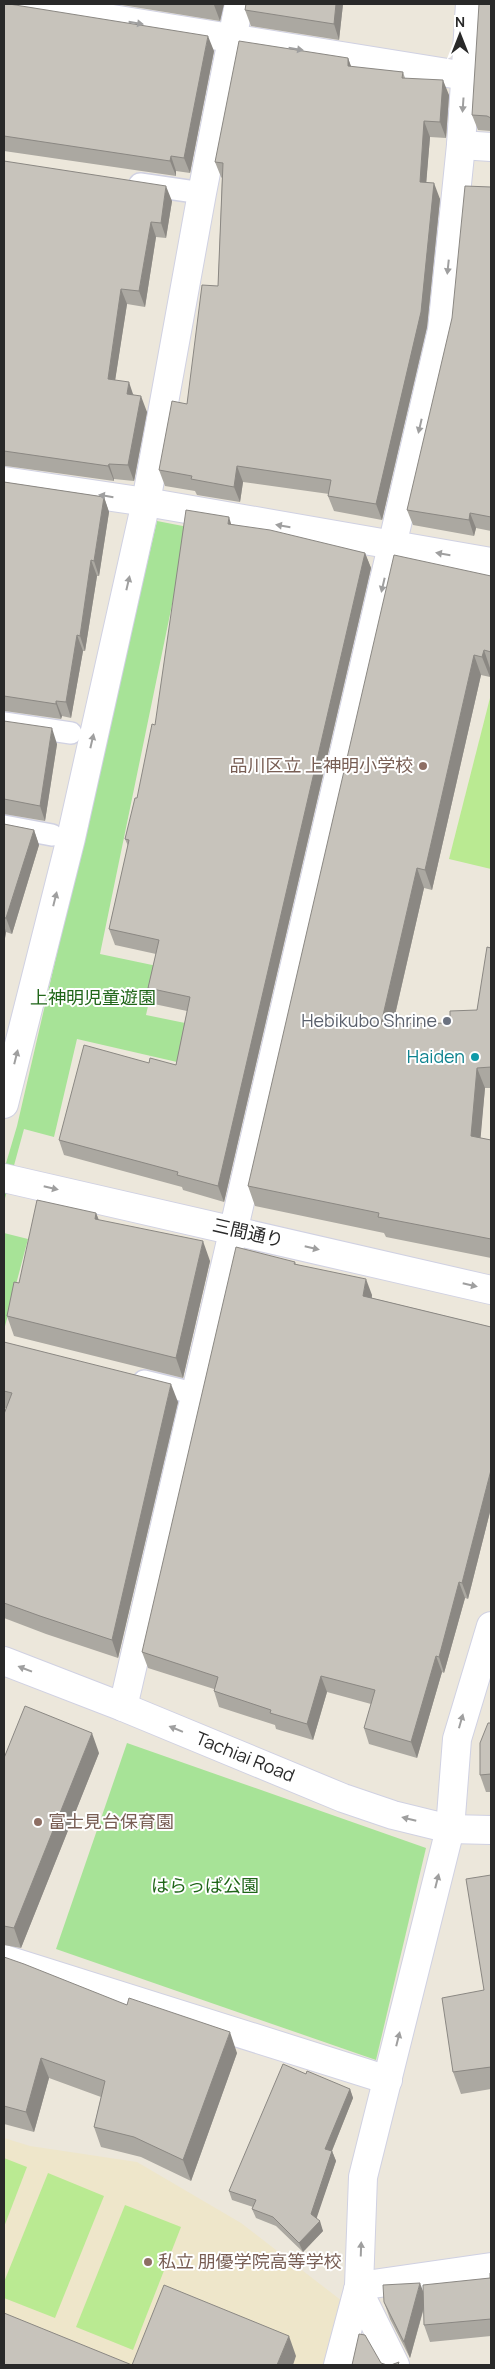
<svg xmlns="http://www.w3.org/2000/svg" width="495" height="2369" font-family="Manrope,'Noto Sans JP',sans-serif">
	<style>
		.education { fill: #eee6ca }
		.green { fill: #a7e397 }
		.pitch { fill: #baea92 }
		.lines { fill: none; stroke-linecap: round; stroke-linejoin: round }
		.service-casing { stroke: #d0d1e2; stroke-width: 24 }
		.minor-casing { stroke: #d0d1e2; stroke-width: 30 }
		.tertiary-casing { stroke: #d0d1e2; stroke-width: 30 }
		.service { stroke: #fff; stroke-width: 21 }
		.minor { stroke: #fff; stroke-width: 28 }
		.tertiary { stroke: #fff; stroke-width: 28 }
		.wall { fill: #aba8a1 }
		.shaded-wall { fill: #8b8883 }
		.building { fill: #c7c3bb; stroke: #8b8883 }
		.oneway { fill: #9f9f9f }
		.education-dot { fill: #8d6e63; stroke: #fff; stroke-width: 2 }
		.worship-dot { fill: #6b7280; stroke: #fff; stroke-width: 2 }
		.culture-dot { fill: #0f9aa8; stroke: #fff; stroke-width: 2 }
		.labels { text-anchor: middle; stroke-width: 4; stroke-linejoin: round; paint-order: stroke }
		.education-label { font-size: 18px; fill: #785e54; stroke: #fff; text-anchor: start }
		.park-label { font-size: 18px; fill: #206619; stroke: #fff }
		.worship-label { font-size: 18px; fill: #5b616d; stroke: #fff; text-anchor: end }
		.culture-label { font-size: 18px; fill: #0d838f; stroke: #fff; text-anchor: end }
		.street-label { font-size: 18px; fill: #292929; stroke: #fff }
	</style>
	<rect width="100%" height="100%" fill="#ece7db"/>
	<path class="education" d="M4,2138L30,2146L137,2162L241,2223L342,2301L325,2365H4Z"/>
	<g class="green">
		<path d="M157,521L188,527L100,954L157,966L146,1015L185,1023L177,1062L77,1039L54,1137L24,1129L4,1202V1170L17,1126Z"/>
		<path d="M4,1233L28,1239L4,1330Z"/>
		<path d="M127,1743L426,1848L376,2060L56,1949Z"/>
	</g>
	<g class="pitch">
		<path d="M491,694V869L449,859Z"/>
		<path d="M4,2158L27,2167L4,2227Z"/>
		<path d="M48,2173L104,2196L55,2318L4,2298V2282Z"/>
		<path d="M125,2205L181,2227L133,2350L76,2327Z"/>
	</g>
	<g class="lines">
		<g class="service-casing">
			<g id="service">
				<path d="M140,184L202,193"/>
				<path d="M4,723L71,733"/>
				<path d="M4,826L52,835"/>
				<path d="M144,1381L197,1394"/>
			</g>
		</g>
		<g class="minor-casing">
			<g id="minor">
				<path d="M19,4L466,76"/>
				<path d="M461,145L491,147"/>
				<path d="M4,481L146,502L491,562"/>
				<path d="M4,1104L71,838L146,502L202,193L239,4"/>
				<path d="M123,1707L442,330L461,145L470,4"/>
				<path d="M4,1959L388,2080"/>
				<path d="M358,2290L395,2365"/>
				<path d="M338,2365L359,2286L363,2177L450,1829L457,1739L491,1626"/>
			</g>
		</g>
		<g class="tertiary-casing">
			<g id="tertiary">
				<path d="M4,1178L491,1290"/>
				<path d="M4,1661L123,1707L343,1798L393,1815L450,1829L491,1830"/>
				<path d="M359,2286L491,2267"/>
			</g>
		</g>
		<use href="#service" class="service"/>
		<use href="#minor" class="minor"/>
		<use href="#tertiary" class="tertiary"/>
	</g>
	<g class="wall">
		<path d="M4,4L214,51L190,173L176,171V176L4,151Z"/>
		<path d="M116,4H224L220,21Z"/>
		<path d="M246,4H343L339,40L251,26L245,10Z"/>
		<path d="M433,4H455L454,5Z"/>
		<path d="M491,4V131L478,130L472,115Z"/>
		<path d="M348,58L351,67L403,72L405,78L449,95L446,138L430,137L426,183L440,199L427,327L382,520L334,511L328,496L329,494L243,482L240,502L197,495L195,491L165,486L159,470L187,404L218,286L222,178L221,177L215,162Z"/>
		<path d="M4,161L172,201L166,238L156,237L145,307L127,304L115,380L134,395L147,412L134,481L114,479V481L6,466H4Z"/>
		<path d="M491,187V531L476,528L474,536L413,525L407,510Z"/>
		<path d="M4,482L104,497L109,512L99,576H97L85,651H83L71,718L62,716L61,719L5,711H4Z"/>
		<path d="M231,524L365,553L371,568L224,1202L183,1190L182,1187L64,1155L59,1140L149,1063L176,1065L187,1011L154,1004L148,988L156,954L115,945L109,929L128,846L125,839L137,798L155,725Z"/>
		<path d="M491,576V671L490,677L481,675L432,890L424,888L393,1024L450,1023L477,1010L491,948V1088H485L480,1138L491,1140V1258L386,1237L384,1233L255,1206L248,1186Z"/>
		<path d="M4,721L57,744L45,821L4,814Z"/>
		<path d="M4,824L34,830L39,845L12,934L6,932L4,944Z"/>
		<path d="M96,1213L99,1220L210,1261L183,1378L14,1336L7,1316L19,1283Z"/>
		<path d="M295,1262L296,1264L372,1295V1298L491,1327V1508L468,1599L465,1598L444,1673L442,1672L417,1758L369,1744L364,1728L371,1704L327,1692L313,1740L276,1729L275,1725L219,1707L214,1691V1689L148,1668L142,1652Z"/>
		<path d="M4,1342L178,1402L118,1658L46,1634L4,1618V1414L6,1408H4Z"/>
		<path d="M491,1723V1792H486L480,1775Z"/>
		<path d="M99,1753L21,1948L4,1945V1758Z"/>
		<path d="M491,1875V2089L461,2094L453,2072L484,1990Z"/>
		<path d="M4,1957L237,2053L191,2181L141,2157L101,2147L94,2127L101,2097L49,2078L34,2132L4,2124Z"/>
		<path d="M306,2074L350,2089L353,2098L332,2151L336,2161L316,2218L323,2231L303,2252L276,2226L256,2218L252,2209L253,2207L232,2200L229,2191Z"/>
		<path d="M490,2278L491,2336L430,2342L424,2325V2308L410,2358L390,2319L384,2302L424,2292Z"/>
	</g>
	<g class="shaded-wall">
		<path d="M215,4H224L220,21L214,5Z"/>
		<path d="M336,4H343L339,40L334,24Z"/>
		<path d="M208,36L214,51L190,173L184,158Z"/>
		<path d="M348,58L354,74L348,66Z"/>
		<path d="M443,80L449,95L446,138L440,122Z"/>
		<path d="M424,121L430,137L425,198L420,182Z"/>
		<path d="M171,156L176,171V176L170,161Z"/>
		<path d="M434,183L440,199L427,327L382,520L376,504Z"/>
		<path d="M166,186L172,201L166,238L161,223Z"/>
		<path d="M151,222L156,237L145,307L139,291Z"/>
		<path d="M121,289L127,304L113,394L108,379Z"/>
		<path d="M129,382L134,397L127,394Z"/>
		<path d="M141,396L147,412L134,481L128,465Z"/>
		<path d="M109,464L114,479V481L108,466Z"/>
		<path d="M237,466L243,482L240,502L234,487Z"/>
		<path d="M104,497L109,512L99,576L94,561Z"/>
		<path d="M470,513L476,528L474,536L469,520Z"/>
		<path d="M229,517L234,533L228,524Z"/>
		<path d="M365,553L371,568L224,1202L218,1186Z"/>
		<path d="M91,560L97,576L85,651L80,636Z"/>
		<path d="M77,635L83,651L71,718L66,702Z"/>
		<path d="M484,650L491,671L490,677L482,657Z"/>
		<path d="M474,655L481,675L432,890L425,870Z"/>
		<path d="M56,701L62,716L61,719L56,704Z"/>
		<path d="M52,728L57,744L45,821L40,806Z"/>
		<path d="M34,830L39,845L12,934L6,918Z"/>
		<path d="M417,868L424,888L388,1045L381,1024Z"/>
		<path d="M4,925L6,932L4,944Z"/>
		<path d="M477,1068L485,1088L479,1156L471,1136Z"/>
		<path d="M96,1213L103,1232L95,1219Z"/>
		<path d="M203,1241L210,1261L183,1378L176,1358Z"/>
		<path d="M366,1279L372,1295L369,1312L363,1296Z"/>
		<path d="M171,1384L178,1402L118,1658L112,1640Z"/>
		<path d="M491,1470V1508L468,1599L462,1583Z"/>
		<path d="M459,1582L465,1598L444,1673L439,1657Z"/>
		<path d="M436,1656L442,1672L417,1758L411,1742Z"/>
		<path d="M321,1676L327,1692L313,1740L307,1724Z"/>
		<path d="M92,1733L99,1753L21,1948L14,1928Z"/>
		<path d="M230,2032L237,2053L191,2181L183,2160Z"/>
		<path d="M41,2058L49,2078L34,2132L26,2112Z"/>
		<path d="M350,2089L353,2098L329,2158L325,2149Z"/>
		<path d="M332,2151L336,2161L315,2223L311,2214Z"/>
		<path d="M320,2221L323,2231L303,2252L299,2243Z"/>
		<path d="M420,2283L426,2299L410,2358L404,2342Z"/>
		<path d="M289,2336L296,2356L293,2365H277Z"/>
	</g>
	<g class="building">
		<path d="M4,4H9L208,36L184,158L171,156L170,161L4,136Z"/>
		<path d="M246,4H336L334,24L245,10Z"/>
		<path d="M479,4H491V118L487,116L472,115Z"/>
		<path d="M239,41L348,58V66L403,72L402,78L443,80L440,122L424,121L420,182L434,183L421,312L376,504L328,496L331,480L237,466L234,487L191,479L192,476L159,470L172,401L187,404L202,285L218,286L223,163L215,162Z"/>
		<path d="M4,161L166,186L161,223L151,222L139,291L121,289L108,379L129,382L127,394L141,396L128,465L109,464L108,466L4,451Z"/>
		<path d="M465,186L491,187V517L470,513L469,520L407,510L452,318Z"/>
		<path d="M4,482L104,497L94,561L91,560L80,636L77,635L66,702L56,701V704L4,696Z"/>
		<path d="M186,510L229,517L228,524L270,530L365,553L218,1186L177,1175L178,1172L59,1140L84,1045L149,1063L150,1058L176,1065L190,997L148,988L159,940L109,929L129,840L125,839L135,798H137L152,724L155,725Z"/>
		<path d="M394,555L491,576V652L484,650L482,657L474,655L425,870L417,868L381,1024L450,1023V1011L477,1010L487,947L491,948V1067L477,1068L471,1136L491,1140V1239L378,1217L379,1213L248,1186Z"/>
		<path d="M4,721L52,728L40,806L4,799Z"/>
		<path d="M4,824L34,830L6,918H4Z"/>
		<path d="M37,1200L96,1213L95,1219L203,1241L176,1358L7,1316L14,1282L19,1283Z"/>
		<path d="M236,1247L295,1262L294,1264L366,1279L363,1296L491,1327V1470L462,1583L459,1582L439,1657L436,1656L411,1742L364,1728L375,1690L321,1676L307,1724L270,1713L271,1710L214,1691L218,1677L142,1652Z"/>
		<path d="M4,1342L171,1384L112,1640L40,1616L4,1603V1414L12,1393L4,1391Z"/>
		<path d="M25,1706L92,1733L14,1928L4,1926V1758Z"/>
		<path d="M488,1723H491V1774L480,1775V1743Z"/>
		<path d="M491,1875V2067L453,2072L442,1998L484,1990L466,1879Z"/>
		<path d="M4,1957L24,1964L127,2005L129,1998L230,2032L183,2160L134,2137L94,2127L105,2081L41,2058L26,2112L4,2106Z"/>
		<path d="M283,2064L306,2074L307,2071L350,2089L325,2149L332,2151L311,2214L320,2221L299,2243L273,2217L252,2209L256,2200L229,2191Z"/>
		<path d="M490,2273H491V2335V2319L424,2325L423,2285L490,2278Z"/>
		<path d="M420,2283L404,2342L384,2302L383,2285Z"/>
		<path d="M164,2285L289,2336L277,2365H4V2313L132,2365Z"/>
		<path d="M359,2334L365,2335L381,2363L387,2365H352Z"/>
		<path d="M399,2362L398,2365H391Z"/>
	</g>
	<defs><path id="oneway-solid" d="M-6-.8H1V-3.2L6.5 0L1 3.2V.8H-6Z" transform="scale(1.25)"/></defs>
	<g class="oneway">
		<use href="#oneway-solid" transform="translate(136 23) rotate(9)"/>
		<use href="#oneway-solid" transform="translate(296 49) rotate(9)"/>
		<use href="#oneway-solid" transform="translate(463 105) rotate(94)"/>
		<use href="#oneway-solid" transform="translate(448 267) rotate(96)"/>
		<use href="#oneway-solid" transform="translate(420 426) rotate(103)"/>
		<use href="#oneway-solid" transform="translate(106 496) rotate(-171)"/>
		<use href="#oneway-solid" transform="translate(283 526) rotate(-170)"/>
		<use href="#oneway-solid" transform="translate(443 554) rotate(-170)"/>
		<use href="#oneway-solid" transform="translate(128 583) rotate(-77)"/>
		<use href="#oneway-solid" transform="translate(383 585) rotate(103)"/>
		<use href="#oneway-solid" transform="translate(92 741) rotate(-77)"/>
		<use href="#oneway-solid" transform="translate(55 899) rotate(-76)"/>
		<use href="#oneway-solid" transform="translate(16 1057) rotate(-76)"/>
		<use href="#oneway-solid" transform="translate(51 1188) rotate(13)"/>
		<use href="#oneway-solid" transform="translate(312 1248) rotate(13)"/>
		<use href="#oneway-solid" transform="translate(470 1285) rotate(13)"/>
		<use href="#oneway-solid" transform="translate(25 1669) rotate(-159)"/>
		<use href="#oneway-solid" transform="translate(461 1721) rotate(-74)"/>
		<use href="#oneway-solid" transform="translate(176 1729) rotate(-158)"/>
		<use href="#oneway-solid" transform="translate(409 1819) rotate(-166)"/>
		<use href="#oneway-solid" transform="translate(437 1881) rotate(-76)"/>
		<use href="#oneway-solid" transform="translate(398 2039) rotate(-76)"/>
		<use href="#oneway-solid" transform="translate(361 2249) rotate(-88)"/>
	</g>
	<g class="education-dot">
		<circle cx="423" cy="766" r="5"/>
		<circle cx="38" cy="1822" r="5"/>
		<circle cx="148" cy="2262" r="5"/>
	</g>
	<circle class="worship-dot" cx="447" cy="1021" r="5"/>
	<circle class="culture-dot" cx="475" cy="1057" r="5"/>
	<g class="labels">
		<g class="education-label">
			<text x="413" y="772" text-anchor="end">品川区立 上神明小学校</text>
			<text x="48" y="1828">富士見台保育園</text>
			<text x="158" y="2268">私立 朋優学院高等学校</text>
		</g>
		<g class="park-label">
			<text x="93" y="1004">上神明児童遊園</text>
			<text x="205" y="1892">はらっぱ公園</text>
		</g>
		<g class="worship-label">
			<text x="437" y="1027">Hebikubo Shrine</text>
		</g>
		<g class="culture-label">
			<text x="465" y="1063">Haiden</text>
		</g>
		<g class="street-label">
			<text transform="translate(248 1233) rotate(13)" y="6">三間通り</text>
			<text transform="translate(245 1757) rotate(22)" y="6">Tachiai Road</text>
		</g>
	</g>
	<rect width="495" height="2369" fill="none" stroke="#292929" stroke-width="10"/>
	<g transform="translate(460 35)" stroke="#ffffff" stroke-width="4" paint-order="stroke">
	<path d="M0-4L9 19L0 12L-9 19Z" fill="#292929"/>
	<text y="-8" font-size="14" font-weight="bold" text-anchor="middle" fill="#292929">N</text>
	</g>
</svg>
